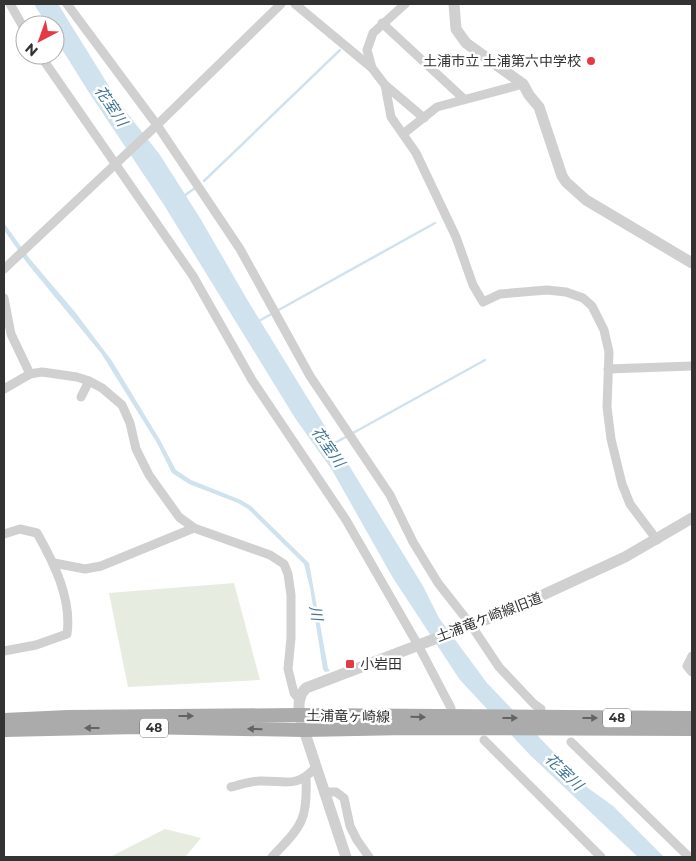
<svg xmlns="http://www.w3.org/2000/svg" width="696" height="861" font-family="Montserrat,'Noto Sans JP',sans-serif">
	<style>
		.green { fill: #e6ecdf }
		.water { fill: #cfe2ee }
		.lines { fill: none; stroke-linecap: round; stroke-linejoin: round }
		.stream { stroke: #cfe2ee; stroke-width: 2.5 }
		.minor { stroke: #d0d0d0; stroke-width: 9 }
		.tertiary { stroke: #d0d0d0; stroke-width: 11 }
		.primary { stroke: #ababab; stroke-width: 14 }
		.oneway { fill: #636363 }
		.poi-dot { fill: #e63946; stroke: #fff; stroke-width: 2 }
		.labels { text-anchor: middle; stroke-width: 5; stroke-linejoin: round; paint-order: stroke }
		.shield { fill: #fff; stroke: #707070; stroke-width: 1 }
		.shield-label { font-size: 12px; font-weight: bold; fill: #333 }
		.poi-label { font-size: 14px; fill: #333; stroke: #fff; text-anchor: end }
		.street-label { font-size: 14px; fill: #333; stroke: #fff }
		.water-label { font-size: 15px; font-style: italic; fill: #3f7597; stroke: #fff }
	</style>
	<rect width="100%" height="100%" fill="#fff"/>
	<g class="green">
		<path d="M234,583L260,680L128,687L109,593Z"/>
		<path d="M165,829L201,838L185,857H110Z"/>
	</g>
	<g class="water">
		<path d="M34,4H58L120,104L160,155L200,218L248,301L423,586L439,618L487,683L588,788L613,806L664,857H638L530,755L460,680L393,578L332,470L295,418L164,205L88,91L55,38V25H47Z"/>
		<path d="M4,223L30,259L75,312L112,361L160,440L176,470L191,480L241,500L251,506L309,563L328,668L330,671L325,672L323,669L310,588L304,564L248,509L238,503L189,484L172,473L157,443L101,353L27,263L4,230Z"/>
	</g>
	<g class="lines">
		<g class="stream">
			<path d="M204,181L340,50"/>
			<path d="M184,196L195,188"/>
			<path d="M257,322L435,223"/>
			<path d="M333,444L485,360"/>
		</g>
		<g class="minor">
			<path d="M10,4L25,30"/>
			<path d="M67,4L157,125L240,249L310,376L390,495L413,542L438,583L471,625L499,667L534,704L541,709"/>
			<path d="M295,4L372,68L385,85L424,118"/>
			<path d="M382,23L464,99"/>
			<path d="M40,55L193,276L252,380L346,520L418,645L451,708"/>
			<path d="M372,68L367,50L373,33L405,4"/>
			<path d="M385,85L391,117L416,153L456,237L473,285L483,302L500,294L547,290L566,292L583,298L592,306L604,330L609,352L607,407L611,439L622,484L630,504L657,540"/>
			<path d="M403,134L437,107L523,84"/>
			<path d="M4,269L157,125L281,4"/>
			<path d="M4,298L11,334L30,374"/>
			<path d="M608,369L692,366"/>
			<path d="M4,389L30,374L42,372L77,377L89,381L102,388L122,405L130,423L136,449L149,475L179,517L194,528L270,555L284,564L288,574L291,595V638L288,669L294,693L299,699"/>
			<path d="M81,397L89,381"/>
			<path d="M4,534L20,529L37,533C54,563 72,599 67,634L36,645L4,651"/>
			<path d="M54,563L85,569L101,566L194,528"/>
			<path d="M692,656L687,666L692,672"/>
			<path d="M484,740L601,857"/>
			<path d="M571,742L689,857"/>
			<path d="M231,787C240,785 250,781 259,781C284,780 296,789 315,768"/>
			<path d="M324,792H336L344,798L350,826L357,840L369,857"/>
			<path d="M272,857C300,827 308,822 306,779"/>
		</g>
		<g class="tertiary">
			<path d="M454,4L456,29L466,43L523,84L529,95L539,107L562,176L566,182L586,200L692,263"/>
			<path d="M346,857L299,715C299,704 298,696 306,688L508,611L625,557L692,518"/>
		</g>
		<g class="primary">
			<path d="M4,720L68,717L299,715L692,718"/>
			<path d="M4,730L138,727L304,730L407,728L692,729"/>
		</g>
	</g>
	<defs><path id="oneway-solid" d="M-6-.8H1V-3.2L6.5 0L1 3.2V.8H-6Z" transform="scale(1.25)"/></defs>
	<g class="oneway">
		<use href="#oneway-solid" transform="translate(186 716)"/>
		<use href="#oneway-solid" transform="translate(418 717) rotate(1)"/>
		<use href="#oneway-solid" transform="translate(510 718)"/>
		<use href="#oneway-solid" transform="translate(590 718)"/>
		<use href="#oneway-solid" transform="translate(92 728) rotate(180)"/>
		<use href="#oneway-solid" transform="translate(255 729) rotate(-179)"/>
	</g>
	<g class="poi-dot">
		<circle cx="591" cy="61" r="5"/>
		<rect x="345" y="659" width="10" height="10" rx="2.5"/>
	</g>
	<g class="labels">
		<g class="shield">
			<rect x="603" y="708.5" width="28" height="19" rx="4"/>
			<rect x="140" y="718.5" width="28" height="19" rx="4"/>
		</g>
		<g class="shield-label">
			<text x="617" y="722">48</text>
			<text x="154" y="732">48</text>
		</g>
		<g class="poi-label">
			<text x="581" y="66">土浦市立 土浦第六中学校</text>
			<text x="360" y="669" text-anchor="start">小岩田</text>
		</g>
		<g class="street-label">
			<text transform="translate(489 617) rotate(-21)" y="5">土浦竜ケ崎線旧道</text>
			<text transform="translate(348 716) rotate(1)" y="5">土浦竜ヶ崎線</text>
		</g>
		<g class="water-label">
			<text transform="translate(111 106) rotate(56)" y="5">花室川</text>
			<text transform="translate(328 447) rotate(55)" y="5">花室川</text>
			<text transform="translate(316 613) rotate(80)" y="5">川</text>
			<text transform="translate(564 772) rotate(44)" y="5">花室川</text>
		</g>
	</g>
	<rect width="696" height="861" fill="none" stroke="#333333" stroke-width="10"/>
	<g transform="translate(40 40) rotate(221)"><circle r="24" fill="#ffffff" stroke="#adadad"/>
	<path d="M0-4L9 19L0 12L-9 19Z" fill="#e63946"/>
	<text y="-8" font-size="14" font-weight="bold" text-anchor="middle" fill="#333333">N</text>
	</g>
</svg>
